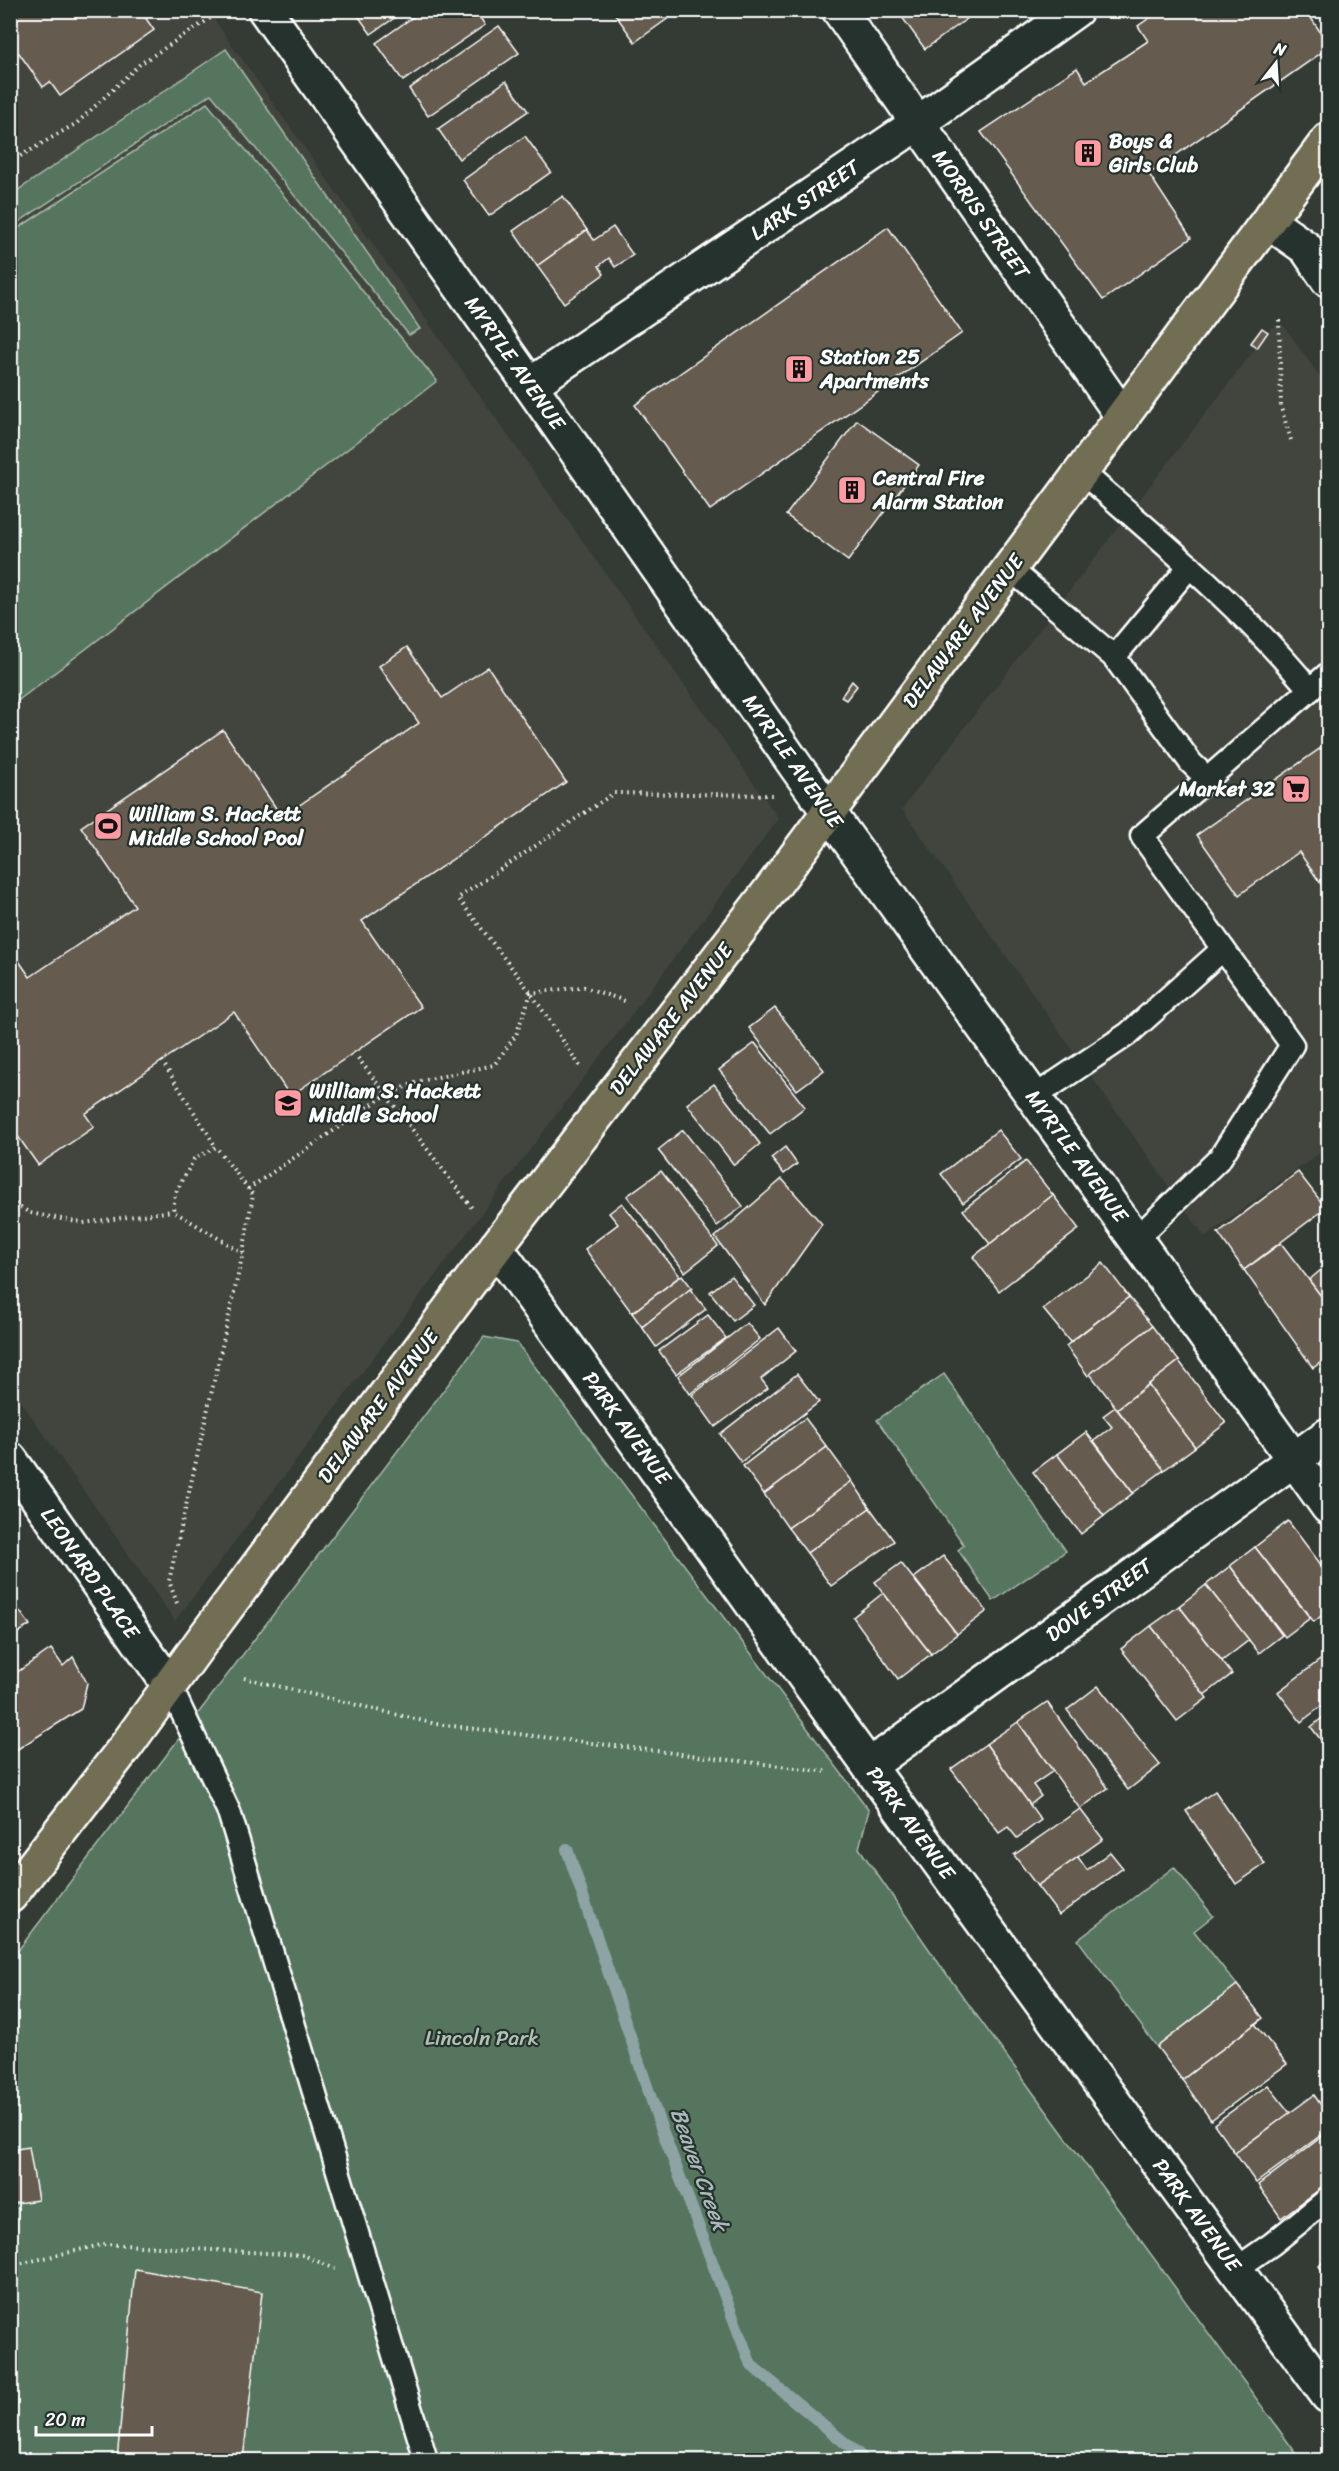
<svg xmlns="http://www.w3.org/2000/svg" width="1339" height="2471" font-family="Sriracha,sans-serif">
	<style>
		.built { fill: #42453c }
		.green { fill: #55755e; stroke: #aabaae; stroke-width: 1.5 }
		.lines { fill: none; stroke-linecap: round; stroke-linejoin: round }
		.stream { stroke: #8ea3a4; stroke-width: 12 }
		.building { fill: #655b50; stroke: #fff; stroke-width: 1.5 }
		.service-casing { stroke: #fff; stroke-width: 27 }
		.minor-casing { stroke: #fff; stroke-width: 38 }
		.primary-casing { stroke: #fff; stroke-width: 38 }
		.path { stroke: #fff; stroke-width: 4; stroke-dasharray: 1.5 4.5; stroke-linecap: butt }
		.service { stroke: #26332d; stroke-width: 22 }
		.minor { stroke: #26332d; stroke-width: 33 }
		.primary { stroke: #726e52; stroke-width: 33 }
		.labels { text-anchor: middle; stroke-width: 4.5; stroke-linejoin: round; paint-order: stroke }
		.poi-label { font-size: 21px; font-weight: bold; fill: #fff; stroke: #26332d; text-anchor: start }
		.street-label { font-size: 21px; fill: #fff; stroke: #26332d }
		.park-label { font-size: 21px; fill: #b2c1b7; stroke: #26332d }
		.water-label { font-size: 22px; font-style: italic; fill: #aababb; stroke: #26332d }
	</style>
	<rect width="100%" height="100%" fill="#333b34"/>
	<filter id="ink" filterUnits="userSpaceOnUse"><feTurbulence type="fractalNoise" baseFrequency=".0167" numOctaves="2"/><feDisplacementMap in="SourceGraphic" scale="12" xChannelSelector="R" yChannelSelector="G"/><feConvolveMatrix kernelMatrix="1 2 1 2 8 2 1 2 1" color-interpolation-filters="sRGB"/></filter>
	<g filter="url(#ink)">
		<g class="built">
			<path d="M10,11H208L779,819L175,1621L11,1387Z"/>
			<path d="M1283,325L1328,388V1147L1205,1237L902,809L1272,327Z"/>
		</g>
		<g class="green">
			<path d="M226,49L420,329L409,335L211,94L11,227V195Z"/>
			<path d="M207,103L437,381L11,706V233Z"/>
			<path d="M484,1337L517,1343L869,1810L859,1848L940,1965L1301,2460H11L10,1961Z"/>
			<path d="M944,1374L1066,1551L993,1601L958,1550L964,1545L877,1420Z"/>
			<path d="M1174,1867L1213,1916L1194,1931L1237,1985L1157,2047L1078,1940Z"/>
		</g>
		<g class="lines">
			<path class="stream" d="M567,1849L658,2119L751,2365L862,2457"/>
		</g>
		<g class="building">
			<path d="M10,10H140L154,30L60,96L50,82L43,87L19,53L10,59Z"/>
			<path d="M354,10H406L371,34Z"/>
			<path d="M423,10H475L485,25L403,81L376,43Z"/>
			<path d="M612,10H680L635,42Z"/>
			<path d="M903,10H979L925,49L899,13Z"/>
			<path d="M1161,10H1306L1328,44V48L1149,174L1191,238L1103,300L981,132L1077,68L1086,82L1148,41L1138,26Z"/>
			<path d="M499,26L519,53L428,116L409,89Z"/>
			<path d="M506,81L528,111L459,159L438,129Z"/>
			<path d="M525,136L551,172L489,216L463,180Z"/>
			<path d="M563,196L587,230L537,266L513,231Z"/>
			<path d="M613,227L633,255L615,267L609,258L599,266L604,274L564,303L537,266L587,230L594,240Z"/>
			<path d="M888,227L962,333L710,510L635,405Z"/>
			<path d="M1262,328L1268,332L1257,348L1251,343Z"/>
			<path d="M857,420L919,465L848,561L786,515Z"/>
			<path d="M407,647L442,698L488,667L566,782L362,921L421,1007L290,1096L234,1012L85,1114L94,1127L38,1165L10,1125V948L30,977L135,906L81,827L223,730L282,817L419,723L379,666Z"/>
			<path d="M852,681L857,686L846,700L841,697Z"/>
			<path d="M1328,743V894L1299,852L1239,895L1197,835Z"/>
			<path d="M775,1008L824,1070L797,1090L749,1028Z"/>
			<path d="M755,1043L805,1107L770,1134L719,1070Z"/>
			<path d="M714,1084L760,1144L734,1165L687,1104Z"/>
			<path d="M683,1130L743,1206L717,1226L658,1150Z"/>
			<path d="M998,1130L1021,1159L963,1203L941,1174Z"/>
			<path d="M785,1147L797,1164L784,1174L771,1158Z"/>
			<path d="M1026,1161L1053,1195L990,1244L963,1210Z"/>
			<path d="M661,1171L718,1246L685,1272L627,1196Z"/>
			<path d="M1298,1172L1326,1208L1244,1270L1218,1233Z"/>
			<path d="M782,1179L822,1224L765,1305L715,1237Z"/>
			<path d="M1053,1195L1079,1229L999,1291L973,1257Z"/>
			<path d="M622,1203L680,1276L632,1313L585,1249L618,1224L609,1213Z"/>
			<path d="M1281,1243L1328,1305V1357L1313,1368L1244,1270Z"/>
			<path d="M1103,1263L1129,1297L1070,1342L1043,1309Z"/>
			<path d="M1328,1264V1305L1309,1280Z"/>
			<path d="M682,1275L692,1288L642,1327L632,1313Z"/>
			<path d="M731,1276L754,1305L733,1321L710,1292Z"/>
			<path d="M690,1289L706,1309L656,1347L642,1327Z"/>
			<path d="M1129,1297L1152,1326L1088,1376L1066,1346Z"/>
			<path d="M708,1315L726,1338L676,1374L659,1351Z"/>
			<path d="M747,1323L760,1339L690,1394L678,1376Z"/>
			<path d="M1152,1326L1179,1361L1117,1409L1090,1374Z"/>
			<path d="M779,1328L796,1351L761,1379L768,1388L715,1427L692,1395Z"/>
			<path d="M1179,1361L1226,1423L1195,1447L1148,1385Z"/>
			<path d="M797,1374L819,1402L741,1462L720,1434Z"/>
			<path d="M1148,1385L1195,1447L1164,1470L1117,1409Z"/>
			<path d="M1115,1407L1164,1470L1133,1493L1094,1441L1112,1427L1103,1416Z"/>
			<path d="M805,1418L827,1447L764,1494L743,1466Z"/>
			<path d="M1086,1432L1133,1493L1104,1516L1057,1454Z"/>
			<path d="M827,1447L852,1481L788,1528L764,1494Z"/>
			<path d="M1057,1454L1104,1516L1081,1534L1033,1472Z"/>
			<path d="M852,1481L870,1508L807,1553L788,1528Z"/>
			<path d="M870,1508L894,1541L831,1586L807,1553Z"/>
			<path d="M1288,1521L1328,1574V1610L1314,1622L1255,1547Z"/>
			<path d="M1255,1547L1310,1618L1285,1637L1230,1566Z"/>
			<path d="M943,1556L987,1611L957,1634L914,1578Z"/>
			<path d="M901,1563L957,1634L931,1654L875,1582Z"/>
			<path d="M1230,1566L1282,1635L1259,1653L1206,1585Z"/>
			<path d="M1206,1585L1249,1640L1222,1661L1179,1606Z"/>
			<path d="M883,1593L931,1654L898,1679L853,1617Z"/>
			<path d="M10,1598L30,1625L10,1638Z"/>
			<path d="M1179,1606L1232,1674L1204,1695L1151,1626Z"/>
			<path d="M1151,1626L1207,1698L1177,1721L1121,1649Z"/>
			<path d="M51,1649L63,1666L73,1657L87,1683L81,1709L13,1752L10,1748V1677Z"/>
			<path d="M1328,1654V1701L1301,1722L1278,1692Z"/>
			<path d="M1098,1686L1160,1765L1128,1790L1067,1710Z"/>
			<path d="M1047,1702L1108,1788L1080,1809L1018,1722Z"/>
			<path d="M1328,1713V1749L1311,1727Z"/>
			<path d="M1018,1722L1053,1771L1033,1785L1041,1796L1030,1805L986,1744Z"/>
			<path d="M986,1744L1041,1820L1017,1838L1008,1827L999,1833L951,1769Z"/>
			<path d="M1215,1791L1265,1864L1236,1884L1186,1811Z"/>
			<path d="M1080,1809L1103,1839L1037,1886L1014,1855Z"/>
			<path d="M1110,1852L1123,1868L1059,1915L1037,1886L1078,1857L1087,1870Z"/>
			<path d="M1237,1985L1263,2018L1182,2080L1157,2047Z"/>
			<path d="M1255,2024L1287,2064L1211,2120L1182,2080Z"/>
			<path d="M1268,2085L1290,2113L1235,2153L1214,2124Z"/>
			<path d="M1314,2095L1328,2115V2130L1256,2183L1235,2153Z"/>
			<path d="M1328,2132V2183L1281,2218L1258,2185Z"/>
			<path d="M29,2147L38,2200L10,2204V2150Z"/>
			<path d="M1328,2256V2279L1319,2266Z"/>
			<path d="M135,2269L262,2292L243,2460H117Z"/>
		</g>
		<g class="lines">
			<g class="service-casing">
				<g id="service">
					<path d="M1082,472C1161,541 1244,609 1310,690"/>
					<path d="M1010,569L1114,657L1191,763L1208,779"/>
					<path d="M1114,657L1190,566"/>
					<path d="M1034,1097L1128,1034L1223,949"/>
					<path d="M1136,1239L1220,1158L1292,1045L1142,836L1328,674"/>
					<path d="M170,1686L229,1812L426,2460"/>
					<path d="M1236,2269L1272,2244L1328,2199"/>
				</g>
			</g>
			<g class="minor-casing">
				<g id="minor">
					<path d="M265,10L530,385L797,768L1328,1507"/>
					<path d="M839,10L1123,417"/>
					<path d="M1269,222L1306,248L1328,280"/>
					<path d="M530,385L918,123L1076,10"/>
					<path d="M496,1247L839,1725L1328,2396"/>
					<path d="M10,1459L170,1686"/>
					<path d="M869,1766L1328,1435"/>
				</g>
			</g>
			<g class="primary-casing">
				<path id="primary" d="M10,1896L126,1746L204,1638L496,1247L775,884L1328,140"/>
			</g>
			<g class="path">
				<path d="M10,162L77,123L140,64L223,10"/>
				<path d="M1279,320L1281,408L1292,443"/>
				<path d="M358,1058L472,1208"/>
				<path d="M162,1061L216,1147"/>
				<path d="M580,1066L531,993L458,898L614,793L772,795"/>
				<path d="M248,1189L386,1095L420,1081L494,1065L516,1035L531,993L584,987L628,1002"/>
				<path d="M10,1201L30,1213L83,1223L173,1211"/>
				<path d="M177,1603L169,1581L243,1253L253,1195L216,1147L194,1159L175,1194L173,1211L243,1253"/>
				<path d="M244,1678L436,1724L829,1772"/>
				<path d="M10,2266L105,2244L303,2255L335,2269"/>
			</g>
			<use href="#service" class="service"/>
			<use href="#minor" class="minor"/>
			<use href="#primary" class="primary"/>
		</g>
	</g>
	<defs>
		<g id="building-square" transform="scale(1.5)"><rect x="-9" y="-9" width="18" height="18" rx="4" fill="#ff9aa2" stroke="#26332d"/><path d="M-4-6H4V6H1V3H-1V6H-4ZM-2.5-4.3h1.7v1.8h-1.7ZM.8-4.3h1.7v1.8H.8ZM-2.5-1h1.7V.8h-1.7ZM.8-1h1.7V.8H.8Z" fill="#111"/></g>
		<g id="supermarket-square" transform="scale(1.5)"><rect x="-9" y="-9" width="18" height="18" rx="4" fill="#ff9aa2" stroke="#26332d"/><path d="M-6-5.5h2.5l.6 2H6L4.5 2H-2.5L-4.4-4H-6ZM-1.5 3.2a1.3 1.3 0 1 0 .1 0ZM3 3.2a1.3 1.3 0 1 0 .1 0Z" fill="#111"/></g>
		<g id="stadium-square" transform="scale(1.5)"><rect x="-9" y="-9" width="18" height="18" rx="4" fill="#ff9aa2" stroke="#26332d"/><path d="M0-5a6.5 5 0 1 0 0 10a6.5 5 0 1 0 0-10ZM-3.5-1.8h7v3.6h-7Z" fill="#111"/></g>
		<g id="school-square" transform="scale(1.5)"><rect x="-9" y="-9" width="18" height="18" rx="4" fill="#ff9aa2" stroke="#26332d"/><path d="M0-5L7-2L0 1L-7-2ZM-4 1L0 2.5L4 1V4Q0 6-4 4Z" fill="#111"/></g>
	</defs>
	<g fill-rule="evenodd">
		<use href="#building-square" x="1088" y="153"/>
		<use href="#building-square" x="799" y="369"/>
		<use href="#building-square" x="852" y="490"/>
		<use href="#supermarket-square" x="1296" y="789"/>
		<use href="#stadium-square" x="108" y="826"/>
		<use href="#school-square" x="288" y="1103"/>
	</g>
	<g class="labels">
		<g class="poi-label">
			<text x="1109" y="148">Boys &amp;<tspan x="1109" dy="24">Girls Club</tspan></text>
			<text x="820" y="364">Station 25<tspan x="820" dy="24">Apartments</tspan></text>
			<text x="873" y="485">Central Fire<tspan x="873" dy="24">Alarm Station</tspan></text>
			<text x="1275" y="796" text-anchor="end">Market 32</text>
			<text x="129" y="821">William S. Hackett<tspan x="129" dy="24">Middle School Pool</tspan></text>
			<text x="309" y="1098">William S. Hackett<tspan x="309" dy="24">Middle School</tspan></text>
		</g>
		<g class="street-label">
			<text transform="translate(805 200) rotate(-34)" y="7">LARK STREET</text>
			<text transform="translate(981 214) rotate(55)" y="7">MORRIS STREET</text>
			<text transform="translate(515 363) rotate(55)" y="7">MYRTLE AVENUE</text>
			<text transform="translate(963 631) rotate(-53)" y="7">DELAWARE AVENUE</text>
			<text transform="translate(793 761) rotate(55)" y="7">MYRTLE AVENUE</text>
			<text transform="translate(671 1019) rotate(-52)" y="7">DELAWARE AVENUE</text>
			<text transform="translate(1077 1156) rotate(54)" y="7">MYRTLE AVENUE</text>
			<text transform="translate(378 1406) rotate(-53)" y="7">DELAWARE AVENUE</text>
			<text transform="translate(627 1428) rotate(54)" y="7">PARK AVENUE</text>
			<text transform="translate(90 1573) rotate(55)" y="7">LEONARD PLACE</text>
			<text transform="translate(1099 1600) rotate(-36)" y="7">DOVE STREET</text>
			<text transform="translate(911 1823) rotate(54)" y="7">PARK AVENUE</text>
			<text transform="translate(1197 2215) rotate(54)" y="7">PARK AVENUE</text>
		</g>
		<g class="park-label">
			<text x="482" y="2045">Lincoln Park</text>
		</g>
		<g class="water-label">
			<text transform="translate(700 2169) rotate(70)" y="8">Beaver Creek</text>
		</g>
	</g>
	<rect width="1339" height="2471" fill="none" stroke="#26332d" stroke-width="36"/>
	<rect x="18" y="18" width="1303" height="2435" fill="none" stroke="#fff" stroke-width="2" filter="url(#ink)"/>
	<g transform="translate(1276 63) rotate(17)" stroke="#26332d" stroke-width="4.5" paint-order="stroke">
	<path d="M0-4.5L10 22L0 15L-10 22Z" fill="#ffffff"/>
	<text y="-9" font-size="16" font-weight="bold" text-anchor="middle" fill="#ffffff">N</text>
	</g>
	<path d="M36 2426v9h116v-9" fill="none" stroke="#ffffff" stroke-width="3"/>
	<text x="45" y="2426" font-size="18" fill="#ffffff" stroke="#26332d" stroke-width="4.5" paint-order="stroke">20 m</text>
</svg>
